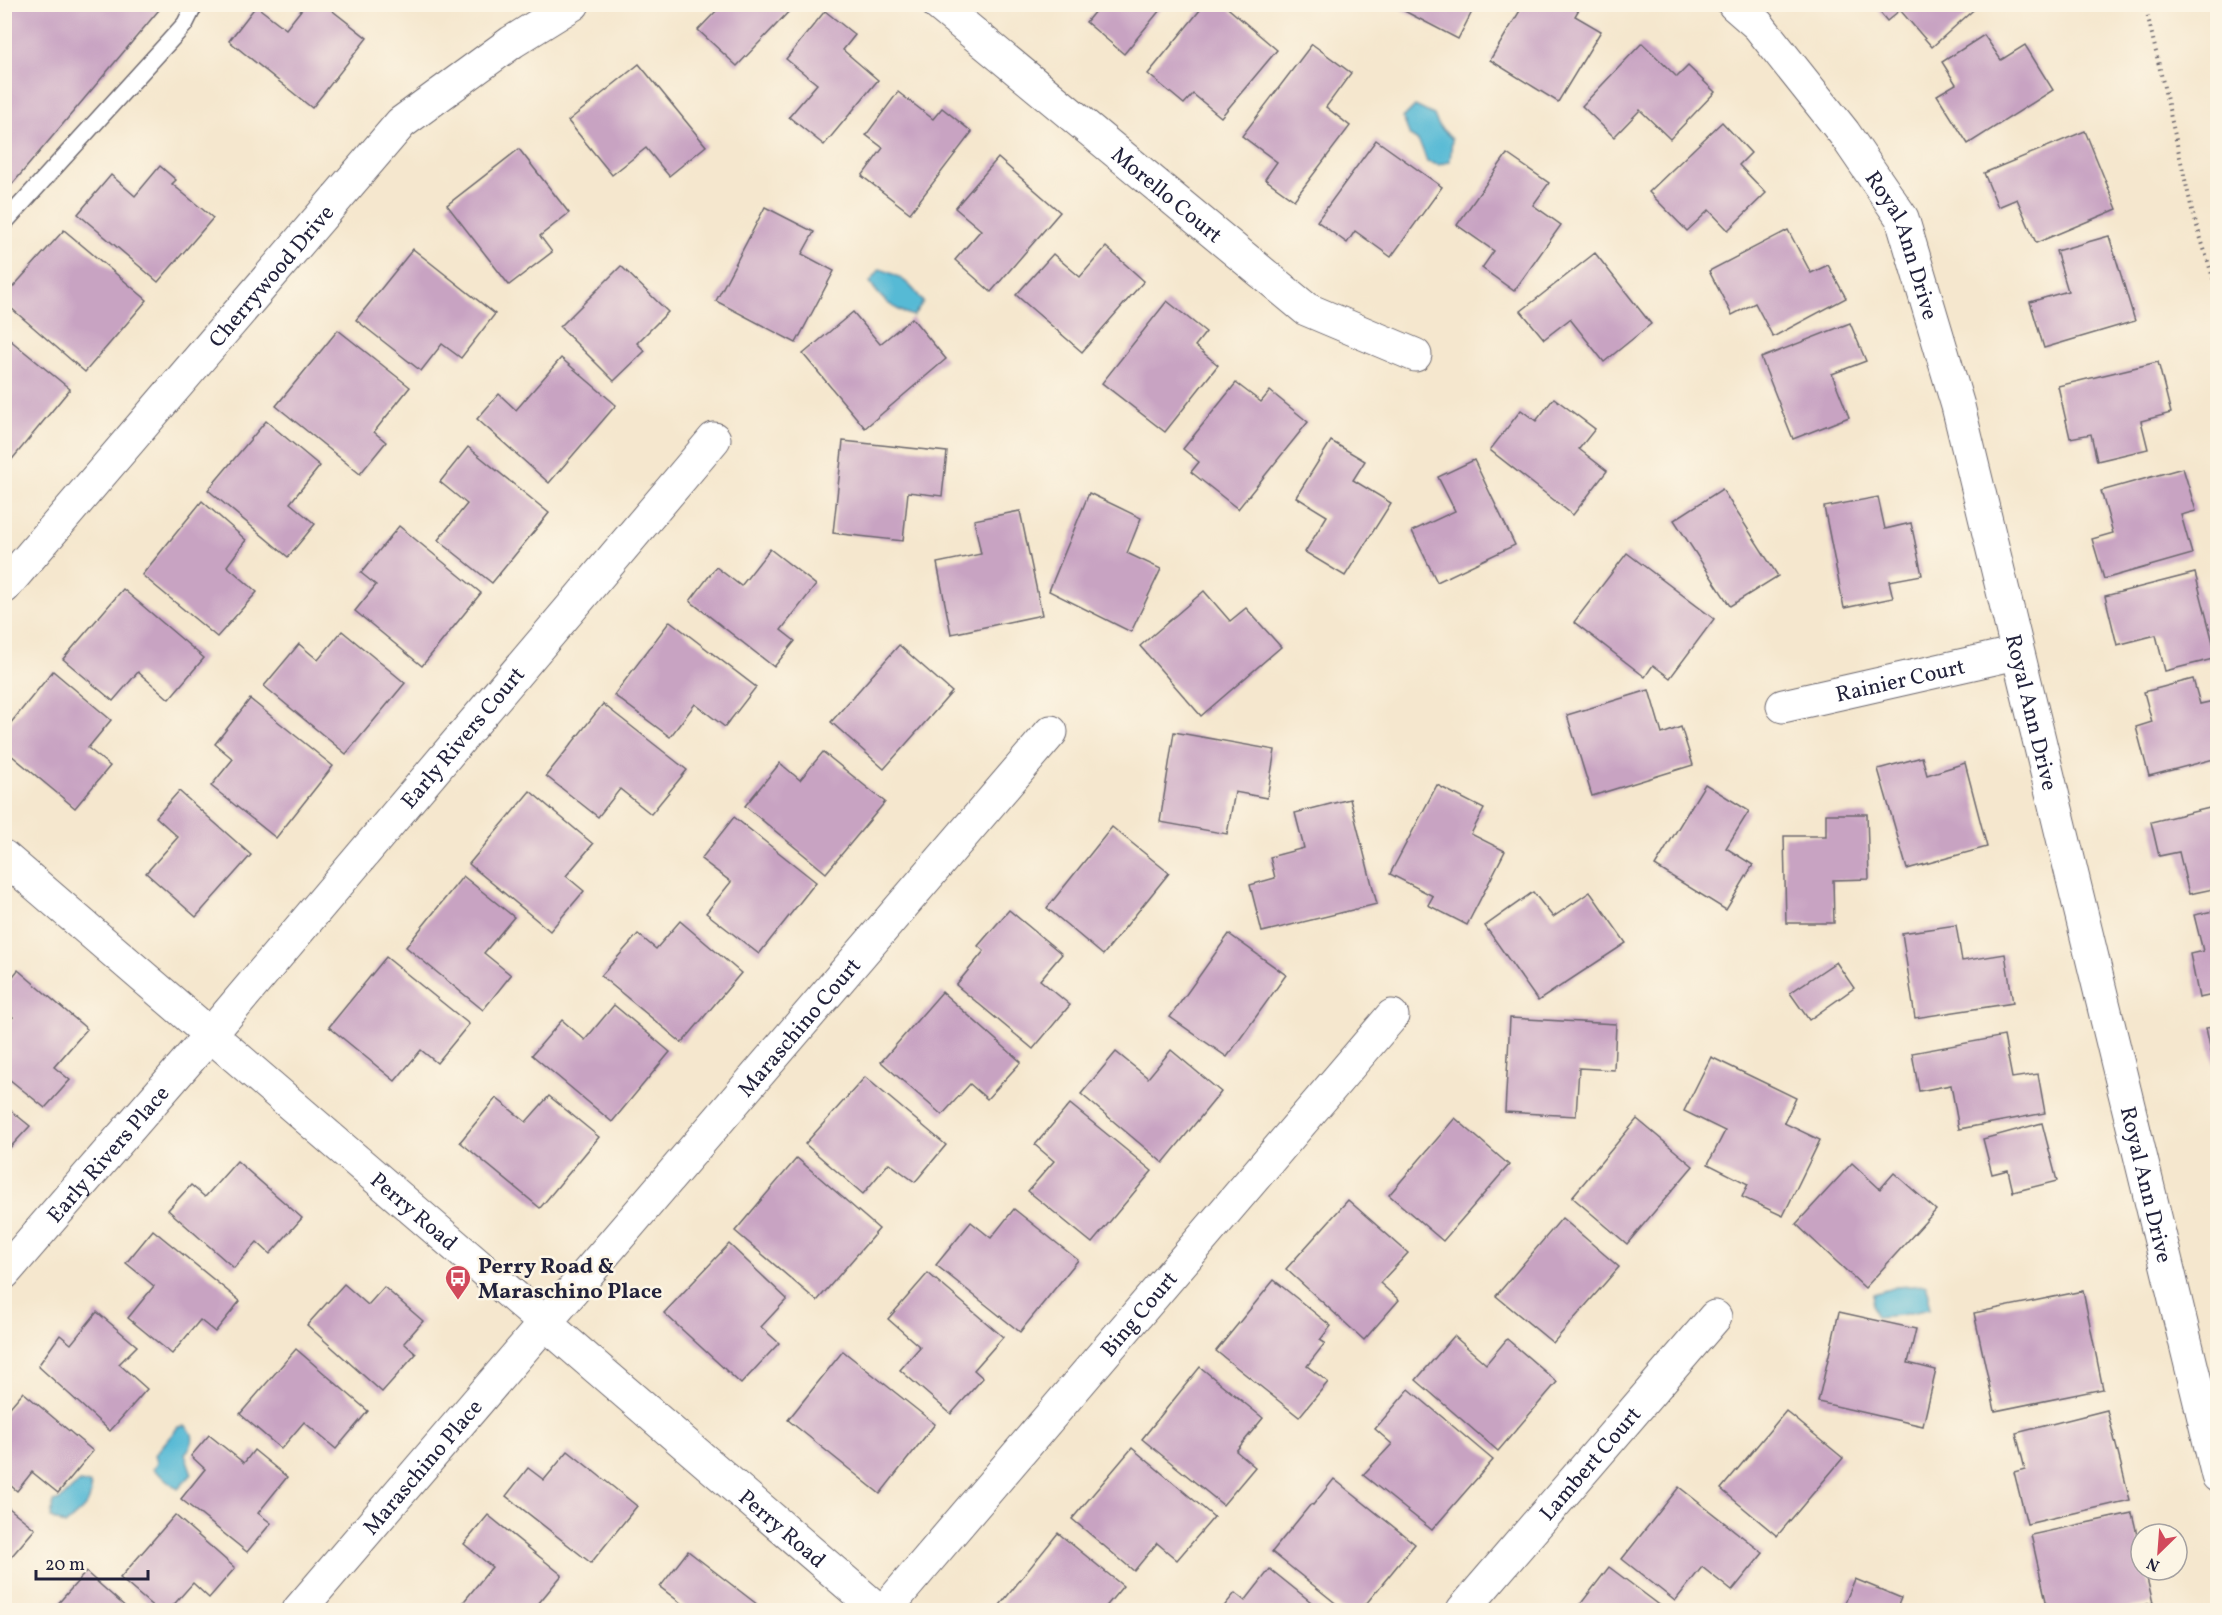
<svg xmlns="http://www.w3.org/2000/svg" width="2222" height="1615" font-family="Vollkorn,serif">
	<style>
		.water { fill: #57bad5; stroke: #3c6e88; stroke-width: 1.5 }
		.building { fill: #c8a3c2 }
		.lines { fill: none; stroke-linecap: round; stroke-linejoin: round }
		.service-casing { stroke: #6c676e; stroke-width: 19 }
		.minor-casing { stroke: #6c676e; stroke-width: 35 }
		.tertiary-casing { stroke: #6c676e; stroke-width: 35 }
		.path { stroke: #6c676e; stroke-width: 4; stroke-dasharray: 1.5 4.5; stroke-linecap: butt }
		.service { stroke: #fff; stroke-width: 16 }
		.minor { stroke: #fff; stroke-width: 33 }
		.tertiary { stroke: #fff; stroke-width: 33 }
		.labels { text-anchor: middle; stroke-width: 5; stroke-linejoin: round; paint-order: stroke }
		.street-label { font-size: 22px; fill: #22223b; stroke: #fcf5e5 }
		.poi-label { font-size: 22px; font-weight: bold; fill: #22223b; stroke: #fcf5e5; text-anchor: start }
	</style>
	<rect width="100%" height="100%" fill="#fcf5e5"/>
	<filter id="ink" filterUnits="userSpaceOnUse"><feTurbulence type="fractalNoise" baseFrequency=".0167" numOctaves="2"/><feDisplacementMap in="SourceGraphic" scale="12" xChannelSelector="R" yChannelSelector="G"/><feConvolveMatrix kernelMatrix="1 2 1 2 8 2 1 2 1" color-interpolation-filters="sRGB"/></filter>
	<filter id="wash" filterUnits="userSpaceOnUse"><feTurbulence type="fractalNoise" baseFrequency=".008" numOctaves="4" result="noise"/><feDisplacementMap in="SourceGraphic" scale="24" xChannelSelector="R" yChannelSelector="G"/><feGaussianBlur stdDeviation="1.35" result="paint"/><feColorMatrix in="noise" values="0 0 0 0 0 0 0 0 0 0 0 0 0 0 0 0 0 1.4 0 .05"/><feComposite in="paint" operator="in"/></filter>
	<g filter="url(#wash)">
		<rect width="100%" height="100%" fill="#f5e7ce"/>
		<g class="water">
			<path d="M1415,106L1434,115L1438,125L1452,139L1450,161L1439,165L1427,162L1422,148L1418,141L1410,136L1403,118Z"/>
			<path d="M880,269C900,275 912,285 923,302L913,316C893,309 881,300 870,282Z"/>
			<path d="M1926,1285L1929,1294V1309L1901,1315L1876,1317L1872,1305L1873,1294L1896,1287Z"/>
			<path d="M186,1426C197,1436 193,1444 185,1454L192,1474L178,1489L153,1469L157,1462L155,1455L178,1427Z"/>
			<path d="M79,1482L90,1484C95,1504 78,1513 65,1525L51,1518L53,1502L60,1500Z"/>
		</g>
		<g id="blocks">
			<g class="building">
				<path d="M4,4H164L4,194Z"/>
				<path d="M1101,4H1165L1124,54L1086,22Z"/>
				<path d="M1205,4H1223L1277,50L1221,117L1193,94L1184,104L1148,74Z"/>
				<path d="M1391,4H1476L1458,39Z"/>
				<path d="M1524,4H1582L1575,16L1601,31L1558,102L1490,60Z"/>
				<path d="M1873,4H1980L1932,47L1900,10L1887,21Z"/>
				<path d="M305,5H325L367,38L312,108L229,41L256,6L286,29Z"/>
				<path d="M717,5H795L737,66L698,30L720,7Z"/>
				<path d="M825,11L855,35L843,50L878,80L824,145L789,117L817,84L786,59Z"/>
				<path d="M1984,35L2001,60L2025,45L2053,90L1968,144L1937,95L1956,84L1942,62Z"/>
				<path d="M1642,43L1677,77L1688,66L1715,92L1670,139L1640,110L1614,137L1582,106Z"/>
				<path d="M1312,44L1351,73L1326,107L1350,126L1294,200L1265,179L1277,162L1242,136Z"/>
				<path d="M639,64L706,146L669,176L646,148L612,175L568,121Z"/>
				<path d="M898,92L933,119L942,108L972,132L910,213L862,176L883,148L866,135Z"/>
				<path d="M1722,122L1751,153L1739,165L1766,193L1728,230L1709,210L1687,231L1649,192Z"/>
				<path d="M2085,131L2117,209L2036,243L2017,199L1998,207L1984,173Z"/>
				<path d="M1376,140L1442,187L1391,257L1355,231L1347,243L1317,221Z"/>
				<path d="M519,149L569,213L540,236L552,252L509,285L447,205Z"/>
				<path d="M1507,154L1549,183L1533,205L1561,225L1514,291L1482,268L1494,251L1457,225Z"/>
				<path d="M998,158L1060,212L991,292L955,260L981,230L955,208Z"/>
				<path d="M160,166L176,180L172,184L213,218L158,282L78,214L111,175L135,196Z"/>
				<path d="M765,207L814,232L802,254L834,271L796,343L716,301Z"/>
				<path d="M64,230L147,300L85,372L4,302V297Z"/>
				<path d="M1788,230L1811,273L1828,265L1846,298L1773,337L1755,303L1732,315L1709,271Z"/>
				<path d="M2109,236L2135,321L2044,348L2030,302L2068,291L2056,251Z"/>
				<path d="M1106,247L1144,281L1082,352L1016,295L1053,254L1080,277Z"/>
				<path d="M413,249L495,314L461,358L442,344L421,371L356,320Z"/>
				<path d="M1595,253L1651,324L1604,362L1570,319L1544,339L1521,311Z"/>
				<path d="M621,266L668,312L637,343L645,351L614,381L560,327Z"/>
				<path d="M1167,301L1206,332L1195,346L1218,365L1165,432L1102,383Z"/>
				<path d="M853,312L880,344L912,318L946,359L865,428L803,354Z"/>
				<path d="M1850,323L1866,361L1832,374L1849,417L1793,439L1761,358Z"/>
				<path d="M338,330L410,387L374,432L386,442L360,474L276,406Z"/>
				<path d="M4,335L70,389L9,463L4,459Z"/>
				<path d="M561,358L616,405L549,483L477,419L499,394L516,410Z"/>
				<path d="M2158,362L2171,413L2141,421L2148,449L2097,461L2091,434L2070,438L2058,386Z"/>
				<path d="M1236,383L1261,402L1270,391L1308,422L1238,509L1191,472L1199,462L1183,449Z"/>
				<path d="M1554,398L1595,429L1579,449L1607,471L1573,515L1490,450L1521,410L1536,421Z"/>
				<path d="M266,421L320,466L290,503L315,524L288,557L208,490Z"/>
				<path d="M843,441L947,452L942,496L908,492L903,541L833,533Z"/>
				<path d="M1331,441L1365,461L1353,480L1391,503L1345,576L1305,552L1327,516L1296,497Z"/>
				<path d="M468,447L549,513L492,583L438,540L467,504L440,482Z"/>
				<path d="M1474,460L1515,545L1437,582L1412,531L1455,511L1438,477Z"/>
				<path d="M2183,468L2196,511L2181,515L2192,554L2104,579L2092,539L2113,533L2101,491Z"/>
				<path d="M1722,489L1778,576L1730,606L1674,520Z"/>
				<path d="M1089,493L1141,518L1127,553L1161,569L1131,632L1049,591Z"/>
				<path d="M1878,497L1885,529L1911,523L1922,575L1889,581L1893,598L1844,608L1824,507Z"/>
				<path d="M202,501L246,540L227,566L257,592L217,637L142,575Z"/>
				<path d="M1020,511L1042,615L951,634L937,563L981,554L974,520Z"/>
				<path d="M399,526L481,593L422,666L355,611L376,585L361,573Z"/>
				<path d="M770,549L816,585L781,630L795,641L774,667L690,601L716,567L741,586Z"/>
				<path d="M1627,553L1714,619L1670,678L1653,665L1645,677L1574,622Z"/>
				<path d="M2195,573L2217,658L2165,671L2156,635L2117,645L2105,596Z"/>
				<path d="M123,589L204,658L169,699L138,672L113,701L63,659Z"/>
				<path d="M1204,591L1230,621L1246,608L1281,647L1201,716L1140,646Z"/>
				<path d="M670,621L756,687L725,727L695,704L670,737L614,695Z"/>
				<path d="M342,631L405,683L346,754L264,686L299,644L318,660Z"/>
				<path d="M899,645L952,692L884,769L831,722Z"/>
				<path d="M53,671L111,720L88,748L110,766L75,808L5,750V730Z"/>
				<path d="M2193,679L2200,704L2218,700V758L2149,776L2136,727L2152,722L2144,692Z"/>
				<path d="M1649,690L1662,734L1681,727L1693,765L1592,796L1567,715Z"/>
				<path d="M250,699L333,766L276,838L211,786L233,759L215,744Z"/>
				<path d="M603,704L687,770L651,814L620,789L598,817L546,776Z"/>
				<path d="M1174,732L1275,750L1267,798L1235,792L1227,834L1160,822Z"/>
				<path d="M823,752L885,802L826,873L745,806L780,763L800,780Z"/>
				<path d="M1922,757L1927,775L1965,763L1987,847L1907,869L1878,769Z"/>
				<path d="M1705,784L1749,811L1726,848L1753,865L1726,910L1655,866Z"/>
				<path d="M1437,785L1484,809L1471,834L1505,851L1467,925L1428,905L1433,896L1390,874Z"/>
				<path d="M179,791L251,855L196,917L146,873L178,837L156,817Z"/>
				<path d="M530,791L593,844L566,876L584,891L550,931L469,864Z"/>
				<path d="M1350,799L1377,904L1262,932L1250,885L1275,878L1270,857L1304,848L1295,813Z"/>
				<path d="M2218,806V888L2189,894L2179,852L2159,856L2151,822Z"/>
				<path d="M1826,814H1867L1869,879L1833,880L1834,923H1786L1784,836H1826Z"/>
				<path d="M734,817L816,882L759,954L706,913L731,882L701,859Z"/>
				<path d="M1112,827L1169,873L1103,955L1047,908Z"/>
				<path d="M463,876L514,917L484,953L511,975L483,1010L406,947Z"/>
				<path d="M1533,892L1553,917L1590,892L1626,943L1538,1001L1485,926Z"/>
				<path d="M1009,910L1062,954L1040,980L1070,1005L1033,1049L956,985L984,951L978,946Z"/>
				<path d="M2218,910V994L2199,998L2190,954L2203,951L2194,915Z"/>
				<path d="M680,921L741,973L682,1043L601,976L638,934L656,949Z"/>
				<path d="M1956,925L1962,961L2005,954L2013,1003L1915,1018L1902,933Z"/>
				<path d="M1229,934L1286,975L1227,1057L1170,1017Z"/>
				<path d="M386,957L469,1024L437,1063L421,1050L395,1081L329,1027Z"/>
				<path d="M1836,962L1854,988L1809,1020L1790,993Z"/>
				<path d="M18,970L87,1029L54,1067L70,1080L45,1108L4,1075V1027L13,1017L4,1009V987Z"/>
				<path d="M942,992L1021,1062L987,1099L970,1084L942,1115L881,1062Z"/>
				<path d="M614,1005L670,1052L612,1122L532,1055L562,1020L585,1040Z"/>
				<path d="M1510,1018L1616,1024L1614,1070L1579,1068L1576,1116L1505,1112Z"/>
				<path d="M2218,1026V1065H2214L2206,1028Z"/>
				<path d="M2004,1036L2012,1078L2038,1074L2045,1113L1959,1129L1951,1085L1919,1091L1912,1053Z"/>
				<path d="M1171,1050L1221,1092L1163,1163L1081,1094L1116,1052L1148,1078Z"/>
				<path d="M1711,1057L1796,1098L1784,1123L1820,1140L1783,1216L1742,1197L1748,1184L1708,1164L1725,1131L1684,1111Z"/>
				<path d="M865,1077L946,1145L915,1182L889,1163L863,1194L805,1144Z"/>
				<path d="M549,1096L599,1137L540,1208L460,1142L496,1098L526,1122Z"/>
				<path d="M1070,1104L1152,1171L1092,1243L1028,1191L1054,1161L1035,1145Z"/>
				<path d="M4,1105L30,1126L4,1154Z"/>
				<path d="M1455,1118L1509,1165L1443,1241L1389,1195Z"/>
				<path d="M1637,1119L1693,1166L1627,1244L1572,1197Z"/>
				<path d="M2042,1123L2057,1181L2013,1192L2008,1170L1992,1174L1983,1139Z"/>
				<path d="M797,1158L879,1229L817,1301L735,1231Z"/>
				<path d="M237,1161L302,1218L270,1254L257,1242L234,1268L168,1210L191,1185L205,1197Z"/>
				<path d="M1852,1163L1880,1189L1894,1173L1936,1210L1865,1288L1796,1224Z"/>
				<path d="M1348,1200L1408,1253L1380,1283L1399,1300L1364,1340L1286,1269Z"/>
				<path d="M1014,1209L1078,1260L1020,1332L936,1265L971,1222L991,1238Z"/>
				<path d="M1562,1218L1619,1267L1553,1343L1496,1296Z"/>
				<path d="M153,1230L240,1301L215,1332L200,1320L172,1354L128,1318L154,1286L126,1263Z"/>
				<path d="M729,1244L787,1299L761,1327L779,1343L741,1384L664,1313Z"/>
				<path d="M928,1273L1003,1337L974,1370L983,1378L951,1414L900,1370L920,1347L888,1319Z"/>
				<path d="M1274,1280L1331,1326L1320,1340L1325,1343L1307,1366L1328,1382L1299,1417L1216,1351Z"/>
				<path d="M344,1284L368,1305L384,1287L423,1321L404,1343L416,1354L382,1392L307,1325Z"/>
				<path d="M2083,1291L2103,1389L1995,1411L1974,1313Z"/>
				<path d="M97,1312L137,1346L119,1364L147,1389L110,1431L38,1366L60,1335L71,1344Z"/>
				<path d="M1839,1312L1916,1329L1908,1363L1936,1370L1923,1426L1818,1402Z"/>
				<path d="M1454,1336L1486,1364L1507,1339L1557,1382L1498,1451L1416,1380Z"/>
				<path d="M296,1349L368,1411L336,1449L304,1422L281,1449L240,1414Z"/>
				<path d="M843,1351L935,1424L880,1494L788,1420Z"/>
				<path d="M1200,1367L1263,1418L1236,1451L1255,1467L1223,1505L1142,1439Z"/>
				<path d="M1409,1389L1493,1460L1432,1530L1363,1475L1392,1444L1375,1429Z"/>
				<path d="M23,1392L93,1451L58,1493L32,1472L17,1491L4,1480V1414Z"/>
				<path d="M2107,1410L2130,1500L2027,1524L2014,1472L2025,1469L2016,1433Z"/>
				<path d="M1786,1411L1843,1458L1777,1536L1721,1489Z"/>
				<path d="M209,1435L244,1463L254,1450L287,1477L258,1513L271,1523L247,1552L181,1499L205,1469L191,1456Z"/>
				<path d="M1132,1448L1214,1517L1177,1560L1157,1543L1134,1571L1072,1519Z"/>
				<path d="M568,1451L637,1506L591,1563L506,1496L528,1468L544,1480Z"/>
				<path d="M1334,1479L1415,1544L1361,1610H1344L1272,1552L1311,1504L1313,1505Z"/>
				<path d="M1679,1487L1763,1553L1732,1591L1702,1567L1675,1601L1622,1559Z"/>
				<path d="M4,1504L35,1529L4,1565Z"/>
				<path d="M2132,1513L2141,1551V1570H2145L2153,1603L2119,1610H2048L2031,1535Z"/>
				<path d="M175,1515L235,1568L209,1598L193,1583L169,1610H157L120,1578Z"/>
				<path d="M488,1515L562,1575L533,1610H467L461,1605L492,1567L464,1544Z"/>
				<path d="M1058,1533L1123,1586L1103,1610H1007L1000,1605Z"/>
				<path d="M688,1551L758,1605L753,1610H690L660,1587Z"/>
				<path d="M1609,1567L1666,1610H1576Z"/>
				<path d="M1270,1569L1321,1610H1221L1235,1593L1245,1601Z"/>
				<path d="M86,1572L129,1610H59L55,1607Z"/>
				<path d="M1855,1579L1901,1598L1896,1610H1842Z"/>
			</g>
		</g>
	</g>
	<g filter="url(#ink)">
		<use href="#blocks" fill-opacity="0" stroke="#6c676e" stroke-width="1.5"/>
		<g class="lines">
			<g class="service-casing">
				<path id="service" d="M4,223L185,24L195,4"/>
			</g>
			<g class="minor-casing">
				<g id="minor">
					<path id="s1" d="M938,4L1306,309L1415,355"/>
					<path id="s2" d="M4,587L401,123L512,42L573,4"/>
					<path id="s3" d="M1783,706L2017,653"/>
					<path id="s4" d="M4,1273L210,1035L714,439"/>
					<path id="s5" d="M299,1610L1051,732"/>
					<path id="s6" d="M885,1610L1392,1016"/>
					<path id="s7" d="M1463,1610L1715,1317"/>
				</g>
			</g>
			<g class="tertiary-casing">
				<g id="tertiary">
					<path id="s8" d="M1734,4L1758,25L1844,133L1902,218L1958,406L2218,1476"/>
					<path id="s9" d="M4,857L878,1610"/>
				</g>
			</g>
			<path class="path" d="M2145,4L2192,210L2218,294"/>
			<use href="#service" class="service"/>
			<use href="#minor" class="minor"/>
			<use href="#tertiary" class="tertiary"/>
		</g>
	</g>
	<defs>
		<g id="bus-pin" transform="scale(1.35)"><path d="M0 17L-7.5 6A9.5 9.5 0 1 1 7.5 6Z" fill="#d1495b" stroke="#fcf5e5"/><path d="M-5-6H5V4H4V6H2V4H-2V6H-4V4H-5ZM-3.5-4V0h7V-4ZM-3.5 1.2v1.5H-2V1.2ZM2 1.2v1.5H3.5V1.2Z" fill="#fff"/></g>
	</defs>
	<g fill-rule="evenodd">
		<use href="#bus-pin" x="458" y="1278"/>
	</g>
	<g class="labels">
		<g class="street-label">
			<text dy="8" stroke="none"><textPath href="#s1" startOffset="298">Morello Court</textPath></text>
			<text dy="8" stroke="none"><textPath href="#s8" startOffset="298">Royal Ann Drive</textPath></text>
			<text dy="8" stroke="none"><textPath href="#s2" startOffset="410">Cherrywood Drive</textPath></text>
			<text dy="8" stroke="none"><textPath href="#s3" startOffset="120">Rainier Court</textPath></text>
			<text dy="8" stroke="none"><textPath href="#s8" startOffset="784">Royal Ann Drive</textPath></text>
			<text dy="8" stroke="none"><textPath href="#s4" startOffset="705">Early Rivers Court</textPath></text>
			<text dy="8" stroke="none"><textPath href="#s5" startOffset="768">Maraschino Court</textPath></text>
			<text dy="8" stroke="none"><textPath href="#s4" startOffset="158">Early Rivers Place</textPath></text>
			<text dy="8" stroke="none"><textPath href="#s8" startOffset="1270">Royal Ann Drive</textPath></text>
			<text dy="8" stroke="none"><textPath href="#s9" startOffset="542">Perry Road</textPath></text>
			<text dy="8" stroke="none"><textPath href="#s6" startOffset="390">Bing Court</textPath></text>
			<text dy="8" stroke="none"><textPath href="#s7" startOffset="194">Lambert Court</textPath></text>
			<text dy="8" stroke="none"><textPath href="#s5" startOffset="189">Maraschino Place</textPath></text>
			<text dy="8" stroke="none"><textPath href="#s9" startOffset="1028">Perry Road</textPath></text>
		</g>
		<g class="poi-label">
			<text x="478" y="1273">Perry Road &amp;<tspan x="478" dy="25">Maraschino Place</tspan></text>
		</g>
	</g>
	<rect width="2222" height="1615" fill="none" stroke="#fcf5e5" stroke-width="24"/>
	<g transform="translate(2159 1552) rotate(205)"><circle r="28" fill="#fcf5e5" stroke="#a5a1a1" stroke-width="1.5"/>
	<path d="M0-4.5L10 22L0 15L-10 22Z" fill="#d1495b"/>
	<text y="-9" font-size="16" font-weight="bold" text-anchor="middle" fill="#22223b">N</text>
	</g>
	<path d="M36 1570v9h112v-9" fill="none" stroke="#22223b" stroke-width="3"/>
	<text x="45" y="1570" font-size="18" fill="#22223b" stroke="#fcf5e5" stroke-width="4.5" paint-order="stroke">20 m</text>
</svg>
